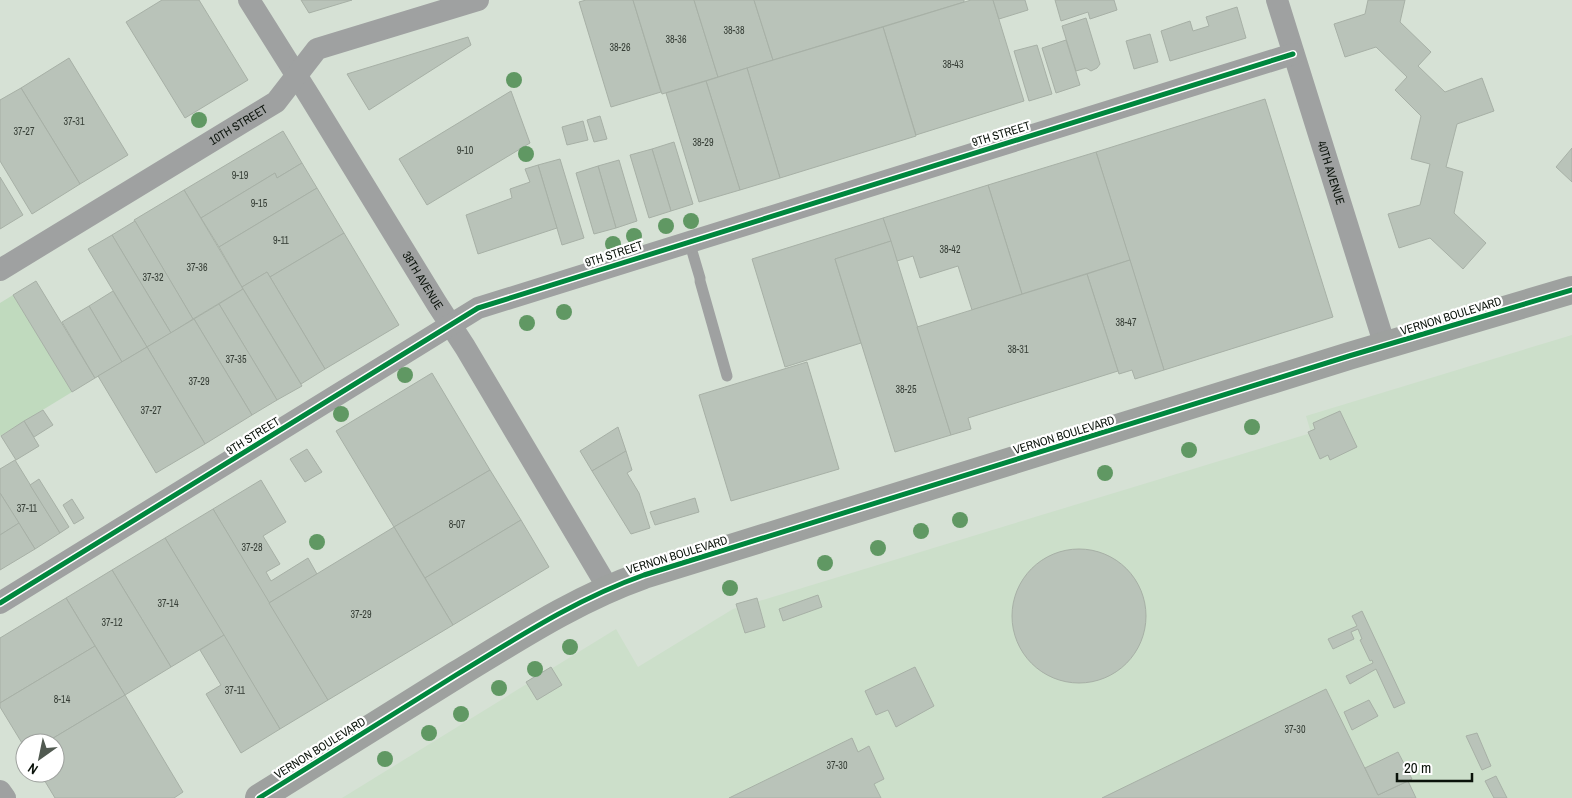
<svg xmlns="http://www.w3.org/2000/svg" width="1572" height="798" font-family="'Archivo Narrow',sans-serif">
	<style>
		.built { fill: #ccdfca }
		.green { fill: #c0dabe }
		.building { fill: #b9c3b9; stroke: #a7b0a6 }
		.lines { fill: none; stroke-linecap: round; stroke-linejoin: round }
		.lane { stroke: #9fa1a1; stroke-width: 11 }
		.street { stroke: #9fa1a1; stroke-width: 22 }
		.secondary { stroke: #9ea19f; stroke-width: 28 }
		.cycleway-casing { stroke: #fff; stroke-width: 8 }
		.cycleway { stroke: #00873e; stroke-width: 5 }
		.tree { fill: #609863 }
		.labels { text-anchor: middle; stroke-width: 4.5; stroke-linejoin: round; paint-order: stroke }
		.number-label { font-size: 10px; fill: #363e36 }
		.street-label { font-size: 12px; fill: #0a120a; stroke: #fff }
	</style>
	<rect width="100%" height="100%" fill="#d6e1d5"/>
	<path class="built" d="M1572,335V798H342L616,629L638,667L733,609L1311,433L1306,416Z"/>
	<path class="green" d="M13,295L72,392L0,436V303Z"/>
	<g class="building">
		<path d="M162,0H199L248,80L185,118L126,22Z"/>
		<path d="M301,0H352L309,13Z"/>
		<path d="M586,0H633L661,92L611,107L579,2Z"/>
		<path d="M633,0H694L718,77L662,94Z"/>
		<path d="M694,0H754L773,60L718,77Z"/>
		<path d="M754,0H964V2L773,60Z"/>
		<path d="M971,0H993L1024,101L916,135L883,27Z"/>
		<path d="M993,0H1025L1028,10L999,19Z"/>
		<path d="M1055,0H1114L1117,10L1090,19L1088,12L1061,21Z"/>
		<path d="M1368,0H1405L1400,22L1431,52L1418,66L1445,92L1482,78L1494,111L1457,124L1446,167L1463,172L1454,213L1486,243L1463,269L1430,238L1399,248L1388,214L1420,205L1430,164L1411,159L1421,116L1395,90L1407,77L1376,47L1345,57L1334,24L1365,14Z"/>
		<path d="M1237,7L1246,38L1170,61L1161,31L1190,21L1193,31L1209,26L1206,17Z"/>
		<path d="M1086,18L1100,64L1097,68L1091,71L1086,68L1076,71L1062,26Z"/>
		<path d="M883,27L916,136L780,178L747,68Z"/>
		<path d="M1150,34L1158,62L1134,69L1126,41Z"/>
		<path d="M468,37L471,45L369,110L347,74Z"/>
		<path d="M1066,40L1080,85L1056,93L1042,48Z"/>
		<path d="M1037,45L1052,94L1029,101L1014,51Z"/>
		<path d="M69,58L128,155L80,184L21,88Z"/>
		<path d="M747,68L780,178L740,190L706,81Z"/>
		<path d="M706,81L740,190L699,202L666,93Z"/>
		<path d="M21,88L80,184L32,214L0,161V100Z"/>
		<path d="M511,91L530,143L427,205L399,159Z"/>
		<path d="M1265,99L1333,317L1164,370L1096,152Z"/>
		<path d="M600,116L607,139L594,142L587,120Z"/>
		<path d="M583,121L588,140L567,145L562,127Z"/>
		<path d="M283,131L302,163L277,178L275,173L201,218L184,190Z"/>
		<path d="M674,142L693,204L671,211L652,149Z"/>
		<path d="M1572,148V182L1556,167Z"/>
		<path d="M652,149L671,211L649,218L630,155Z"/>
		<path d="M1096,152L1130,260L1022,294L988,185Z"/>
		<path d="M560,159L584,238L562,245L538,165Z"/>
		<path d="M619,160L637,221L616,228L598,166Z"/>
		<path d="M302,163L317,188L219,247L201,218L275,173L277,178Z"/>
		<path d="M538,165L557,228L478,254L466,215L512,198L510,189L530,182L525,169Z"/>
		<path d="M598,166L616,228L594,234L576,173Z"/>
		<path d="M0,177L23,215L0,229Z"/>
		<path d="M988,185L1022,294L972,310L958,266L920,278L913,256L897,261L883,218Z"/>
		<path d="M317,188L344,233L270,277L267,272L242,287L219,247Z"/>
		<path d="M184,190L243,289L193,319L134,220Z"/>
		<path d="M883,218L891,241L835,259L861,343L785,367L752,259Z"/>
		<path d="M135,221L193,319L171,333L112,235Z"/>
		<path d="M344,233L399,325L325,369L270,277Z"/>
		<path d="M112,235L171,333L147,347L88,249Z"/>
		<path d="M891,241L951,435L895,452L835,259Z"/>
		<path d="M1130,260L1164,370L1135,379L1132,370L1119,374L1087,274Z"/>
		<path d="M267,272L325,369L301,384L242,287Z"/>
		<path d="M1087,274L1118,371L968,418L971,429L951,435L917,327Z"/>
		<path d="M36,281L95,378L72,392L13,295Z"/>
		<path d="M243,289L302,386L277,400L219,304Z"/>
		<path d="M113,291L147,347L122,362L89,306Z"/>
		<path d="M219,304L277,400L252,415L194,319Z"/>
		<path d="M89,306L122,362L95,378L62,322Z"/>
		<path d="M194,319L252,415L205,444L147,347Z"/>
		<path d="M147,347L205,444L156,473L98,376Z"/>
		<path d="M807,362L839,469L731,501L699,395Z"/>
		<path d="M432,373L490,470L394,527L336,431Z"/>
		<path d="M43,410L53,425L34,437L24,421Z"/>
		<path d="M1340,411L1357,447L1330,460L1328,455L1320,459L1308,432L1315,429L1313,423Z"/>
		<path d="M24,421L39,446L16,460L1,436Z"/>
		<path d="M618,427L626,451L592,471L580,451Z"/>
		<path d="M307,449L322,472L305,482L290,459Z"/>
		<path d="M626,451L632,470L627,473L639,493L650,528L631,534L592,471Z"/>
		<path d="M15,460L60,533L35,549L0,493V469Z"/>
		<path d="M490,470L521,520L425,578L394,527Z"/>
		<path d="M39,479L69,527L60,533L30,485Z"/>
		<path d="M261,480L286,522L263,536L280,564L266,572L271,581L308,558L317,574L269,603L213,509Z"/>
		<path d="M0,493L19,523L0,535Z"/>
		<path d="M695,498L699,512L655,525L650,512Z"/>
		<path d="M72,499L84,518L74,524L63,505Z"/>
		<path d="M213,509L328,700L280,729L165,538Z"/>
		<path d="M521,520L549,567L453,625L425,578Z"/>
		<path d="M19,523L35,549L0,570V535Z"/>
		<path d="M394,527L453,625L328,700L269,603Z"/>
		<path d="M165,538L224,635L171,667L112,570Z"/>
		<circle cx="1079" cy="616" r="67"/>
		<path d="M112,570L171,667L125,695L66,598Z"/>
		<path d="M818,595L822,607L783,621L779,609Z"/>
		<path d="M66,598L95,646L0,703V638Z"/>
		<path d="M757,598L765,627L745,633L736,604Z"/>
		<path d="M1362,611L1405,703L1394,708L1376,669L1350,684L1346,676L1373,663L1372,660L1370,661L1360,640L1362,639L1358,629L1351,632L1354,639L1333,649L1328,639L1357,626L1352,616Z"/>
		<path d="M224,635L280,729L241,753L206,694L221,685L200,650Z"/>
		<path d="M95,646L125,695L45,743H25V748L0,707V703Z"/>
		<path d="M551,667L562,685L537,700L526,682Z"/>
		<path d="M915,667L934,706L896,727L888,710L876,715L865,691Z"/>
		<path d="M1326,689L1378,795L1408,781L1416,798H1102Z"/>
		<path d="M125,695L183,792L174,798H55L40,773H55V743H45Z"/>
		<path d="M1369,700L1378,716L1352,730L1344,712Z"/>
		<path d="M1477,733L1491,766L1482,770L1466,736Z"/>
		<path d="M852,738L858,752L869,746L884,779L874,784L881,798H729Z"/>
		<path d="M1398,752L1412,779L1378,795L1365,768Z"/>
		<path d="M1496,776L1507,798H1494L1485,781Z"/>
	</g>
	<g class="lines">
		<g class="lane">
			<path d="M689,241L700,278"/>
			<path d="M700,281L727,376"/>
		</g>
		<g class="street">
			<path id="s1" d="M249,0L310,97L437,304L465,347L608,588"/>
			<path id="s2" d="M1277,0L1385,346"/>
			<path id="s3" d="M0,270L276,102L317,49L478,0"/>
			<path d="M0,603L478,308L1293,54"/>
			<path d="M0,791L5,798"/>
		</g>
		<path class="secondary" d="M259,798C325,757 391,716 456,675C517,638 576,599 644,575L1349,356L1572,290"/>
		<g class="cycleway-casing">
			<g id="cycleway">
				<path d="M0,603L478,308L1293,54"/>
				<path d="M259,798C325,757 391,716 456,675C517,638 576,599 644,575L1349,356L1572,290"/>
			</g>
		</g>
		<use href="#cycleway" class="cycleway"/>
	</g>
	<g class="tree">
		<circle cx="514" cy="80" r="8"/>
		<circle cx="199" cy="120" r="8"/>
		<circle cx="526" cy="154" r="8"/>
		<circle cx="691" cy="221" r="8"/>
		<circle cx="666" cy="226" r="8"/>
		<circle cx="634" cy="236" r="8"/>
		<circle cx="613" cy="244" r="8"/>
		<circle cx="564" cy="312" r="8"/>
		<circle cx="527" cy="323" r="8"/>
		<circle cx="405" cy="375" r="8"/>
		<circle cx="341" cy="414" r="8"/>
		<circle cx="1252" cy="427" r="8"/>
		<circle cx="1189" cy="450" r="8"/>
		<circle cx="1105" cy="473" r="8"/>
		<circle cx="960" cy="520" r="8"/>
		<circle cx="921" cy="531" r="8"/>
		<circle cx="317" cy="542" r="8"/>
		<circle cx="878" cy="548" r="8"/>
		<circle cx="825" cy="563" r="8"/>
		<circle cx="730" cy="588" r="8"/>
		<circle cx="570" cy="647" r="8"/>
		<circle cx="535" cy="669" r="8"/>
		<circle cx="499" cy="688" r="8"/>
		<circle cx="461" cy="714" r="8"/>
		<circle cx="429" cy="733" r="8"/>
		<circle cx="385" cy="759" r="8"/>
	</g>
	<g class="labels">
		<g class="number-label">
			<text x="734" y="34">38-38</text>
			<text x="676" y="43">38-36</text>
			<text x="620" y="51">38-26</text>
			<text x="953" y="68">38-43</text>
			<text x="74" y="125">37-31</text>
			<text x="24" y="135">37-27</text>
			<text x="703" y="146">38-29</text>
			<text x="465" y="154">9-10</text>
			<text x="240" y="179">9-19</text>
			<text x="259" y="207">9-15</text>
			<text x="281" y="244">9-11</text>
			<text x="950" y="253">38-42</text>
			<text x="197" y="271">37-36</text>
			<text x="153" y="281">37-32</text>
			<text x="1126" y="326">38-47</text>
			<text x="1018" y="353">38-31</text>
			<text x="236" y="363">37-35</text>
			<text x="199" y="385">37-29</text>
			<text x="906" y="393">38-25</text>
			<text x="151" y="414">37-27</text>
			<text x="27" y="512">37-11</text>
			<text x="457" y="528">8-07</text>
			<text x="252" y="551">37-28</text>
			<text x="168" y="607">37-14</text>
			<text x="361" y="618">37-29</text>
			<text x="112" y="626">37-12</text>
			<text x="235" y="694">37-11</text>
			<text x="62" y="703">8-14</text>
			<text x="1295" y="733">37-30</text>
			<text x="837" y="769">37-30</text>
		</g>
		<g class="street-label">
			<text dy="4" stroke="none"><textPath href="#s3" startOffset="279">10TH STREET</textPath></text>
			<text transform="translate(1001 134) rotate(-17)" y="4">9TH STREET</text>
			<text dy="4" stroke="none"><textPath href="#s2" startOffset="181">40TH AVENUE</textPath></text>
			<text transform="translate(614 254) rotate(-18)" y="4">9TH STREET</text>
			<text dy="4" stroke="none"><textPath href="#s1" startOffset="330">38TH AVENUE</textPath></text>
			<text transform="translate(1451 316) rotate(-17)" y="4">VERNON BOULEVARD</text>
			<text transform="translate(1064 435) rotate(-17)" y="4">VERNON BOULEVARD</text>
			<text transform="translate(253 436) rotate(-32)" y="4">9TH STREET</text>
			<text transform="translate(677 555) rotate(-17)" y="4">VERNON BOULEVARD</text>
			<text transform="translate(320 748) rotate(-32)" y="4">VERNON BOULEVARD</text>
		</g>
	</g>
	<g transform="translate(40 758) rotate(213)"><circle r="24" fill="#ffffff" stroke="#9da09d"/>
	<path d="M0-4L9 19L0 12L-9 19Z" fill="#515a51"/>
	<text y="-8" font-size="14" font-weight="bold" text-anchor="middle" fill="#0a120a">N</text>
	</g>
	<path d="M1397 773v8h75v-8" fill="none" stroke="#0a120a" stroke-width="2.5"/>
	<text x="1404" y="773" font-size="15" fill="#0a120a" stroke="#ffffff" stroke-width="4" paint-order="stroke">20 m</text>
</svg>
